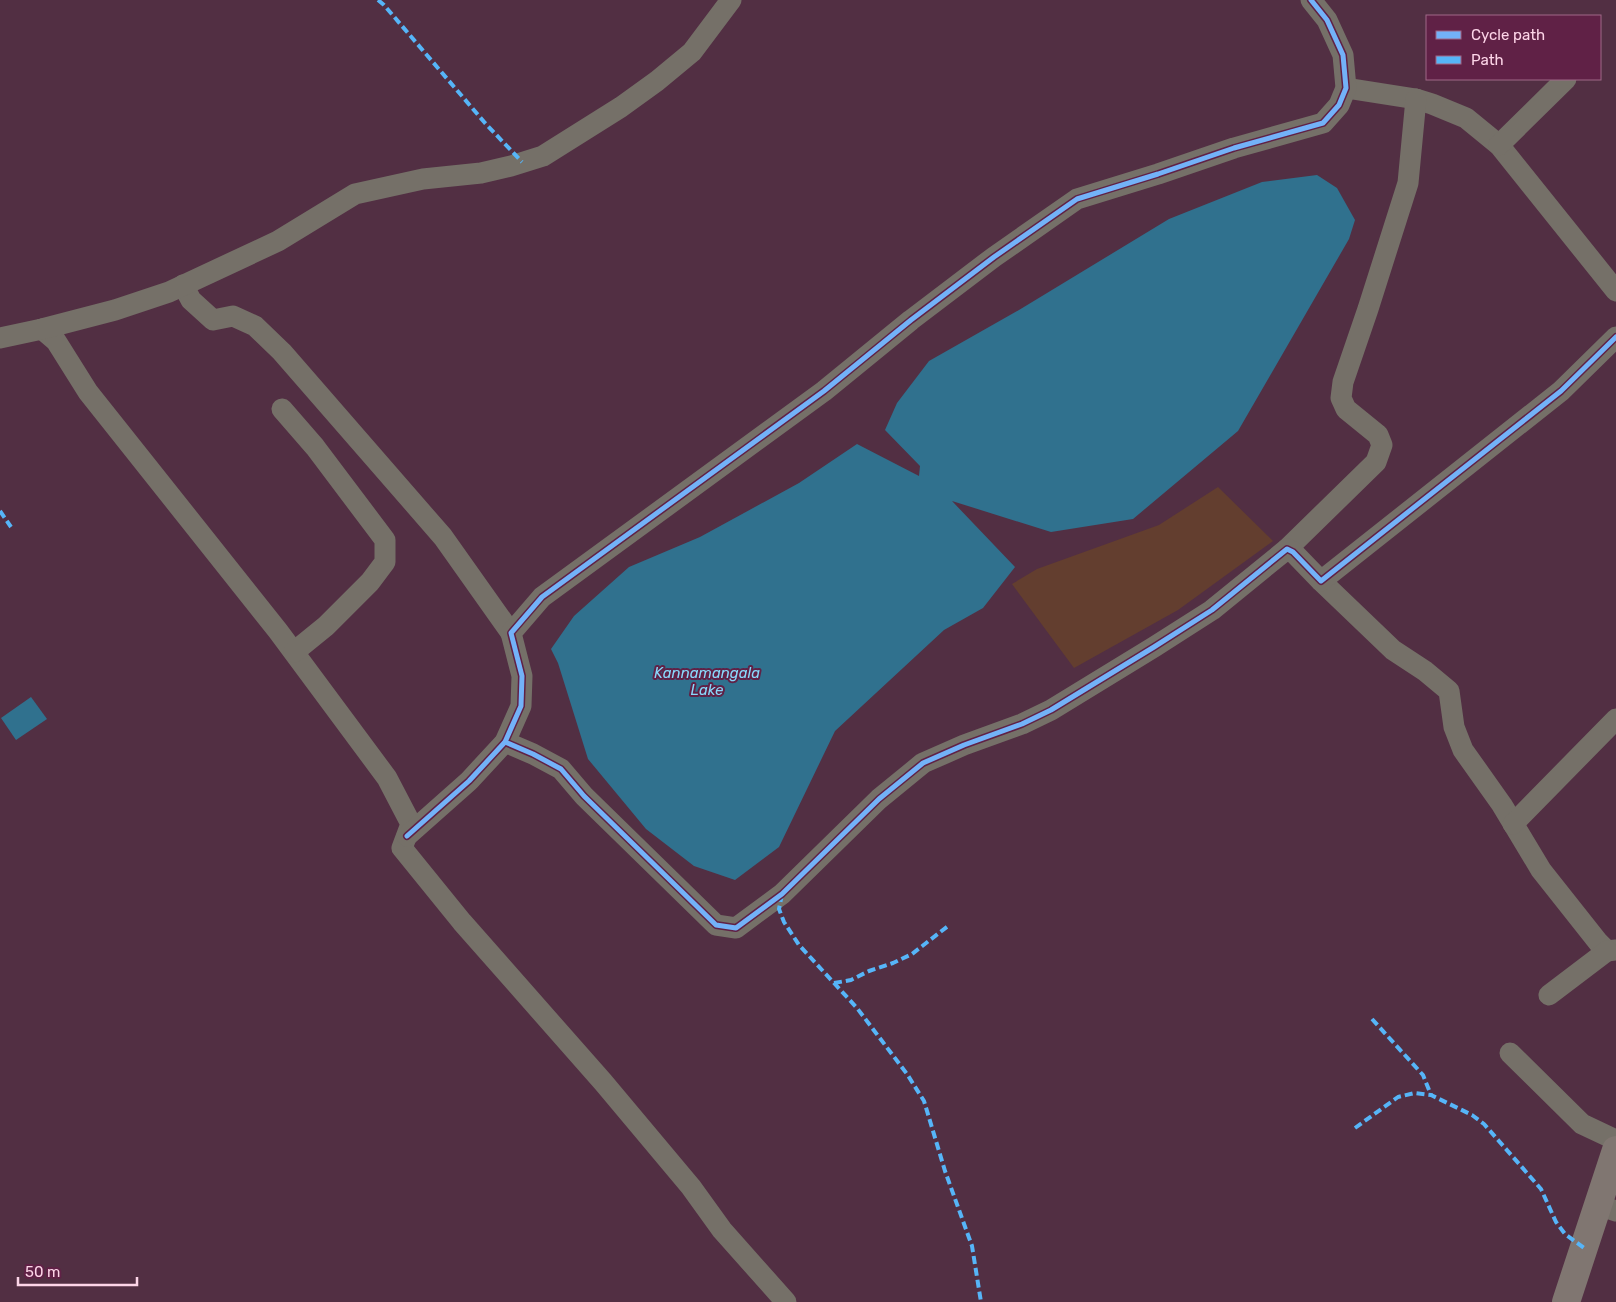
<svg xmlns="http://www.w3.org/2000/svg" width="1616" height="1302" font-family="Rubik,sans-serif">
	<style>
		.green { fill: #633e2f }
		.water { fill: #30718e }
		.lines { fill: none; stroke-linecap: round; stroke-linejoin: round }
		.minor { stroke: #757068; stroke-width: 21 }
		.major { stroke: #807671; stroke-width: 28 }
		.quiet { stroke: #56b5f8; stroke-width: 4; stroke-dasharray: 8 4; stroke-linecap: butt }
		.cycleway-casing { stroke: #602146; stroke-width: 8 }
		.cycleway { stroke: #73b2f8; stroke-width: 5 }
		.labels { text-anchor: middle; stroke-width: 4; stroke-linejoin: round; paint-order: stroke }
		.water-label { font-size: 15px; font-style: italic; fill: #89d9fb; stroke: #602146 }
	</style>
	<rect width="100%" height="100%" fill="#522f43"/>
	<path class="green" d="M1218,487L1273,541L1178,610L1074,668L1012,584L1037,569L1159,525Z"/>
	<g class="water">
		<path d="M1317,175L1337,188L1355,220L1349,239L1238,431L1133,519L1051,532L952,501L1015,567L983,608L944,630L835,731L779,847L735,880L694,866L646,829L588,759L558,663L551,649L574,616L629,567L700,537L799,483L857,444L919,476L920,466L885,430L897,403L929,361L1019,310L1169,219L1262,182Z"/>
		<path d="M31,697L47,719L16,740L1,718Z"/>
	</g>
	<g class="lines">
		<g class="minor">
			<path d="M1346,88L1416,99L1432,104L1466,118L1499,145L1616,291"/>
			<path d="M1499,145L1566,79"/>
			<path d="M183,285L191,300L213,320L233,316L255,326L282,352L443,537L511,633"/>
			<path d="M42,329L56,341L88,392L278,631L387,778L411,824L402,848L462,922L603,1082L691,1187L722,1230L786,1302"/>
			<path d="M0,338L42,329L115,310L169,292L278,241L355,194L423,179L481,173L511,166L543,156L621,107L657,81L692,52L731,0"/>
			<path d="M282,409L315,447L385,540V562L370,582L326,626L294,652"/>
			<path d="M1287,549L1376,462L1382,445L1378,435L1346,409L1341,398L1343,382L1368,309L1408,183L1416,99"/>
			<path d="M1321,581L1393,650L1425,671L1449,691L1454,727L1463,750L1502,805L1541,870L1598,942L1607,951L1616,950"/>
			<path d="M505,742L533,754L561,769L584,796L716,925L736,928L782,894L879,799L923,763L964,745L1022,724L1051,710L1154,647L1212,610L1287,549L1293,552L1321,581L1561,391L1616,337"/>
			<path d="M1513,824L1616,719"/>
			<path d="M407,836L469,781L505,742L521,706L522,676L511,633L542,597L824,391L911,320L994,257L1077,199L1158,174L1234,148L1323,123L1339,105L1346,88L1343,55L1327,20L1311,0"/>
			<path d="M1549,995L1607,951"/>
			<path d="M1510,1053L1582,1124L1616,1140"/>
			<path d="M1598,1205L1616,1211"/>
		</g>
		<path class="major" d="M1566,1302L1616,1150"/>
		<g class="quiet">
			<path d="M378,0L384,5L485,123L522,162"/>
			<path d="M0,511L11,527"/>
			<path d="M782,894L779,909L784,922L799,945L857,1008L907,1074L924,1101L945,1171L972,1246L981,1302"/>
			<path d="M834,983L851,980L869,971L893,963L912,954L948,926"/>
			<path d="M1372,1019L1423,1075L1431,1095"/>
			<path d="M1355,1128L1398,1097L1415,1093L1431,1095L1472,1115L1484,1124L1541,1189L1556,1222L1565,1234L1584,1248"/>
		</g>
		<g class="cycleway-casing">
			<g id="cycleway">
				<path d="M505,742L533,754L561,769L584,796L716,925L736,928L782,894L879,799L923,763L964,745L1022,724L1051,710L1154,647L1212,610L1287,549L1293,552L1321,581L1561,391L1616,337"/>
				<path d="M407,836L469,781L505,742L521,706L522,676L511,633L542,597L824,391L911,320L994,257L1077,199L1158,174L1234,148L1323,123L1339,105L1346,88L1343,55L1327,20L1311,0"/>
			</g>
		</g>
		<use href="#cycleway" class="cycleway"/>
	</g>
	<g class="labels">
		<g class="water-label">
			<text x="707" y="678">Kannamangala<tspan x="707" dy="17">Lake</tspan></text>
		</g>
	</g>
	<rect x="1426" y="15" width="175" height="65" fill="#602146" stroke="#9f6987"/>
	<rect x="1436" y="31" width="25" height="8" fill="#73b2f8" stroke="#9f6987"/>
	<text x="1471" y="40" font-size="15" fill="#fdd5e8">Cycle path</text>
	<rect x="1436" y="56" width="25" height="8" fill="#56b5f8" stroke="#9f6987"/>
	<text x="1471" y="65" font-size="15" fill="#fdd5e8">Path</text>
	<path d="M18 1277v8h119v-8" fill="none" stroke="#fdd5e8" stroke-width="2.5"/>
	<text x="25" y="1277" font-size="15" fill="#fdd5e8" stroke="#602146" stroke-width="4" paint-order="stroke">50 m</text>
</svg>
